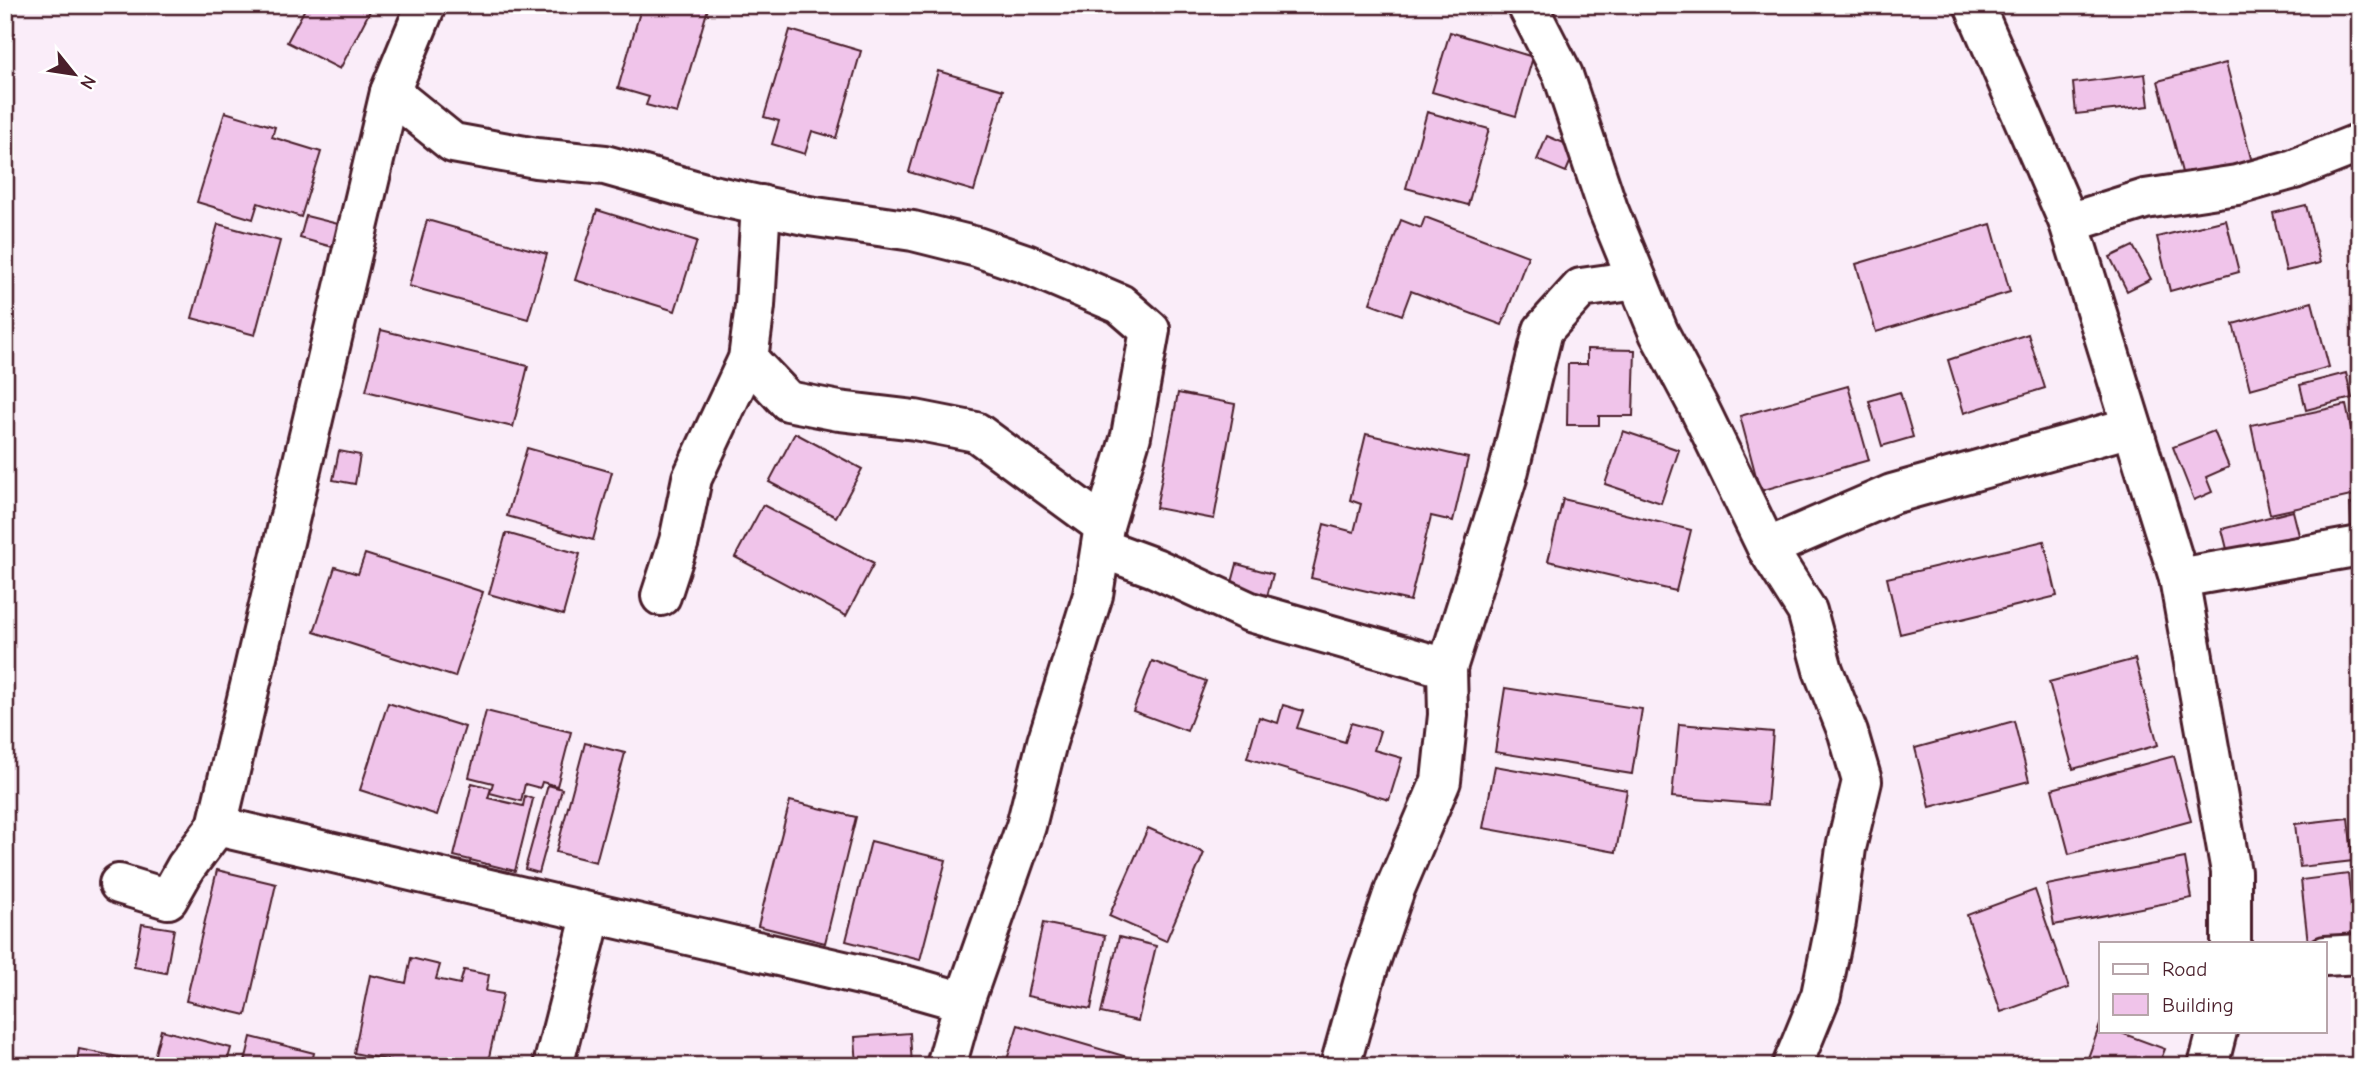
<svg xmlns="http://www.w3.org/2000/svg" width="2365" height="1071" font-family="'Comic Neue',sans-serif">
	<style>
		.building { fill: #f0c4ea; stroke: #4a1f2b; stroke-width: 2 }
		.lines { fill: none; stroke-linecap: round; stroke-linejoin: round }
		.street-casing { stroke: #4a1f2b; stroke-width: 44 }
		.street { stroke: #fff; stroke-width: 38 }
	</style>
	<rect width="100%" height="100%" fill="#faedf9"/>
	<filter id="ink" filterUnits="userSpaceOnUse"><feTurbulence type="fractalNoise" baseFrequency=".0143" numOctaves="2"/><feDisplacementMap in="SourceGraphic" scale="14" xChannelSelector="R" yChannelSelector="G"/><feConvolveMatrix kernelMatrix="1 2 1 2 8 2 1 2 1" color-interpolation-filters="sRGB"/></filter>
	<g filter="url(#ink)">
		<g class="building">
			<path d="M307,5H373L340,69L287,42Z"/>
			<path d="M642,5H709L677,113L646,105L649,97L618,88Z"/>
			<path d="M790,30L861,51L836,138L812,131L805,154L772,144L779,121L764,117Z"/>
			<path d="M1450,32L1533,57L1516,116L1432,92Z"/>
			<path d="M2226,63L2252,162L2184,180L2158,81Z"/>
			<path d="M938,71L1003,90L974,191L909,172Z"/>
			<path d="M2145,74L2149,106L2076,114L2073,83Z"/>
			<path d="M225,112L275,127L272,137L321,152L301,217L258,203L253,219L197,202Z"/>
			<path d="M1427,112L1489,129L1468,205L1406,188Z"/>
			<path d="M1547,136L1576,148L1566,172L1537,160Z"/>
			<path d="M2306,205L2320,263L2286,271L2273,213Z"/>
			<path d="M597,210L697,241L675,311L575,280Z"/>
			<path d="M306,216L342,225L336,248L300,238Z"/>
			<path d="M1425,217L1528,256L1502,325L1411,291L1402,315L1370,303L1401,220L1421,228Z"/>
			<path d="M427,220L547,254L528,319L409,286Z"/>
			<path d="M2226,220L2239,272L2170,291L2157,237Z"/>
			<path d="M218,224L280,241L255,335L192,318Z"/>
			<path d="M1991,224L2010,292L1876,332L1856,264Z"/>
			<path d="M2133,246L2151,279L2127,291L2110,257Z"/>
			<path d="M2312,302L2329,367L2250,389L2233,324Z"/>
			<path d="M381,330L528,366L513,427L366,391Z"/>
			<path d="M2028,334L2045,388L1964,413L1948,360Z"/>
			<path d="M1587,349L1635,350L1633,416H1599V425H1567L1568,364H1587Z"/>
			<path d="M2346,373L2352,398L2306,410L2300,385Z"/>
			<path d="M1848,386L1869,460L1760,491L1740,416Z"/>
			<path d="M1900,392L1913,437L1882,446L1869,401Z"/>
			<path d="M1178,393L1235,404L1214,519L1156,508Z"/>
			<path d="M2346,405L2360,471V494L2270,514L2251,425Z"/>
			<path d="M1623,431L1679,450L1661,503L1605,484Z"/>
			<path d="M2214,431L2229,467L2206,477L2212,492L2194,500L2173,447Z"/>
			<path d="M795,433L862,469L836,517L769,482Z"/>
			<path d="M1366,434L1468,458L1453,521L1431,516L1410,601L1311,578L1324,524L1354,532L1361,504L1350,500Z"/>
			<path d="M527,448L612,472L593,540L507,516Z"/>
			<path d="M339,451L360,455L355,484L333,480Z"/>
			<path d="M1563,499L1691,530L1676,591L1548,561Z"/>
			<path d="M2360,503V534L2351,535L2350,504Z"/>
			<path d="M763,505L874,563L846,616L735,557Z"/>
			<path d="M2293,511L2302,547L2231,565L2222,529Z"/>
			<path d="M506,533L580,554L563,615L489,594Z"/>
			<path d="M2044,541L2057,596L1900,634L1887,578Z"/>
			<path d="M365,554L483,592L455,677L314,632L335,567L358,574Z"/>
			<path d="M1237,564L1273,574L1266,600L1230,590Z"/>
			<path d="M2135,659L2158,745L2073,769L2049,682Z"/>
			<path d="M1152,661L1206,681L1187,731L1133,711Z"/>
			<path d="M1505,688L1642,709L1632,774L1495,752Z"/>
			<path d="M388,703L465,727L437,815L360,790Z"/>
			<path d="M1283,705L1303,711L1297,728L1345,742L1351,723L1380,731L1374,750L1402,758L1389,800L1247,758L1259,717L1278,723Z"/>
			<path d="M486,711L571,732L557,786L542,782L540,788L525,784L521,801L490,793L493,783L469,777Z"/>
			<path d="M2014,721L2029,781L1930,807L1915,748Z"/>
			<path d="M1679,724L1773,732L1767,805L1672,797Z"/>
			<path d="M585,743L625,753L596,862L556,852Z"/>
			<path d="M2174,756L2191,821L2069,854L2052,789Z"/>
			<path d="M1495,766L1627,790L1616,852L1483,828Z"/>
			<path d="M472,783L491,788L488,798L523,806L525,796L533,799L515,871L454,856Z"/>
			<path d="M548,785L562,789L539,873L525,869Z"/>
			<path d="M790,801L856,817L825,943L758,926Z"/>
			<path d="M2348,818L2353,861L2300,867L2295,824Z"/>
			<path d="M1148,828L1204,853L1166,941L1109,916Z"/>
			<path d="M871,841L946,860L920,960L846,941Z"/>
			<path d="M2185,858L2192,898L2054,925L2047,885Z"/>
			<path d="M217,870L276,884L246,1015L186,1001Z"/>
			<path d="M2348,874L2355,937L2308,943L2301,880Z"/>
			<path d="M2035,890L2069,988L2001,1012L1967,915Z"/>
			<path d="M1043,923L1105,936L1091,1009L1027,996Z"/>
			<path d="M142,924L174,929L166,973L134,967Z"/>
			<path d="M1119,937L1156,946L1138,1021L1101,1013Z"/>
			<path d="M411,958L440,965L436,979L460,984L464,970L489,975L486,991L503,994L487,1066H415L354,1053L370,975L406,983Z"/>
			<path d="M1018,1025L1151,1064L1005,1066Z"/>
			<path d="M2100,1025L2101,1031H2116L2165,1049L2158,1066H2085Z"/>
			<path d="M161,1030L231,1048L226,1066H152Z"/>
			<path d="M910,1033L912,1066H857L855,1037Z"/>
			<path d="M251,1037L314,1053L311,1066H244Z"/>
			<path d="M79,1049L138,1061L136,1066H76Z"/>
		</g>
		<g class="lines">
			<g class="street-casing">
				<g id="street">
					<path d="M426,5L390,92L453,143L536,158L605,165L708,194L809,216L913,231L977,247L1026,264L1120,304L1150,330L1131,436L1104,526L1093,595L1047,742L1026,826L964,1002"/>
					<path d="M1527,5L1563,75L1608,209L1659,333L1699,408L1767,548L1807,611L1823,670L1848,733L1862,781L1846,848L1836,922L1821,995L1792,1066"/>
					<path d="M1974,5L2069,223L2179,578L2231,872V943"/>
					<path d="M390,92L217,826L908,986L964,1002L946,1066"/>
					<path d="M2069,223L2145,199L2237,185L2294,169L2360,143"/>
					<path d="M748,359L788,401L839,411L915,420L976,432L1104,526"/>
					<path d="M1101,548L1155,568L1250,612L1447,668"/>
					<path d="M1767,548L1892,494L2131,427"/>
					<path d="M2179,578L2360,546"/>
					<path d="M661,596L679,541L692,478L748,359L755,306L761,205"/>
					<path d="M119,884L168,899L186,867L217,826"/>
					<path d="M2325,956L2360,954"/>
					<path d="M553,1066L592,913"/>
					<path d="M1340,1066L1365,977L1395,889L1441,781L1448,715L1447,668L1507,478L1543,330L1581,288L1637,280"/>
					<path d="M2208,1066L2217,1031"/>
				</g>
			</g>
			<use href="#street" class="street"/>
		</g>
	</g>
	<rect width="2365" height="1071" fill="none" stroke="#fff" stroke-width="28"/>
	<rect x="14" y="14" width="2337" height="1043" fill="none" stroke="#4a1f2b" stroke-width="2.5" filter="url(#ink)"/>
	<rect x="2099" y="942" width="228" height="91" fill="#ffffff" stroke="#b7a5aa" stroke-width="2"/>
	<rect x="2113" y="964" width="35" height="10" fill="#ffffff" stroke="#b7a5aa" stroke-width="2"/>
	<text x="2162" y="976" font-size="21" fill="#4a1f2b">Road</text>
	<rect x="2113" y="994" width="35" height="21" fill="#f0c4ea" stroke="#b7a5aa" stroke-width="2"/>
	<text x="2162" y="1012" font-size="21" fill="#4a1f2b">Building</text>
	<g transform="translate(74 74) rotate(120)" stroke="#ffffff" stroke-width="5" paint-order="stroke">
	<path d="M0-5L12 26L0 18L-12 26Z" fill="#4a1f2b"/>
	<text y="-10" font-size="19" font-weight="bold" text-anchor="middle" fill="#4a1f2b">N</text>
	</g>
</svg>
